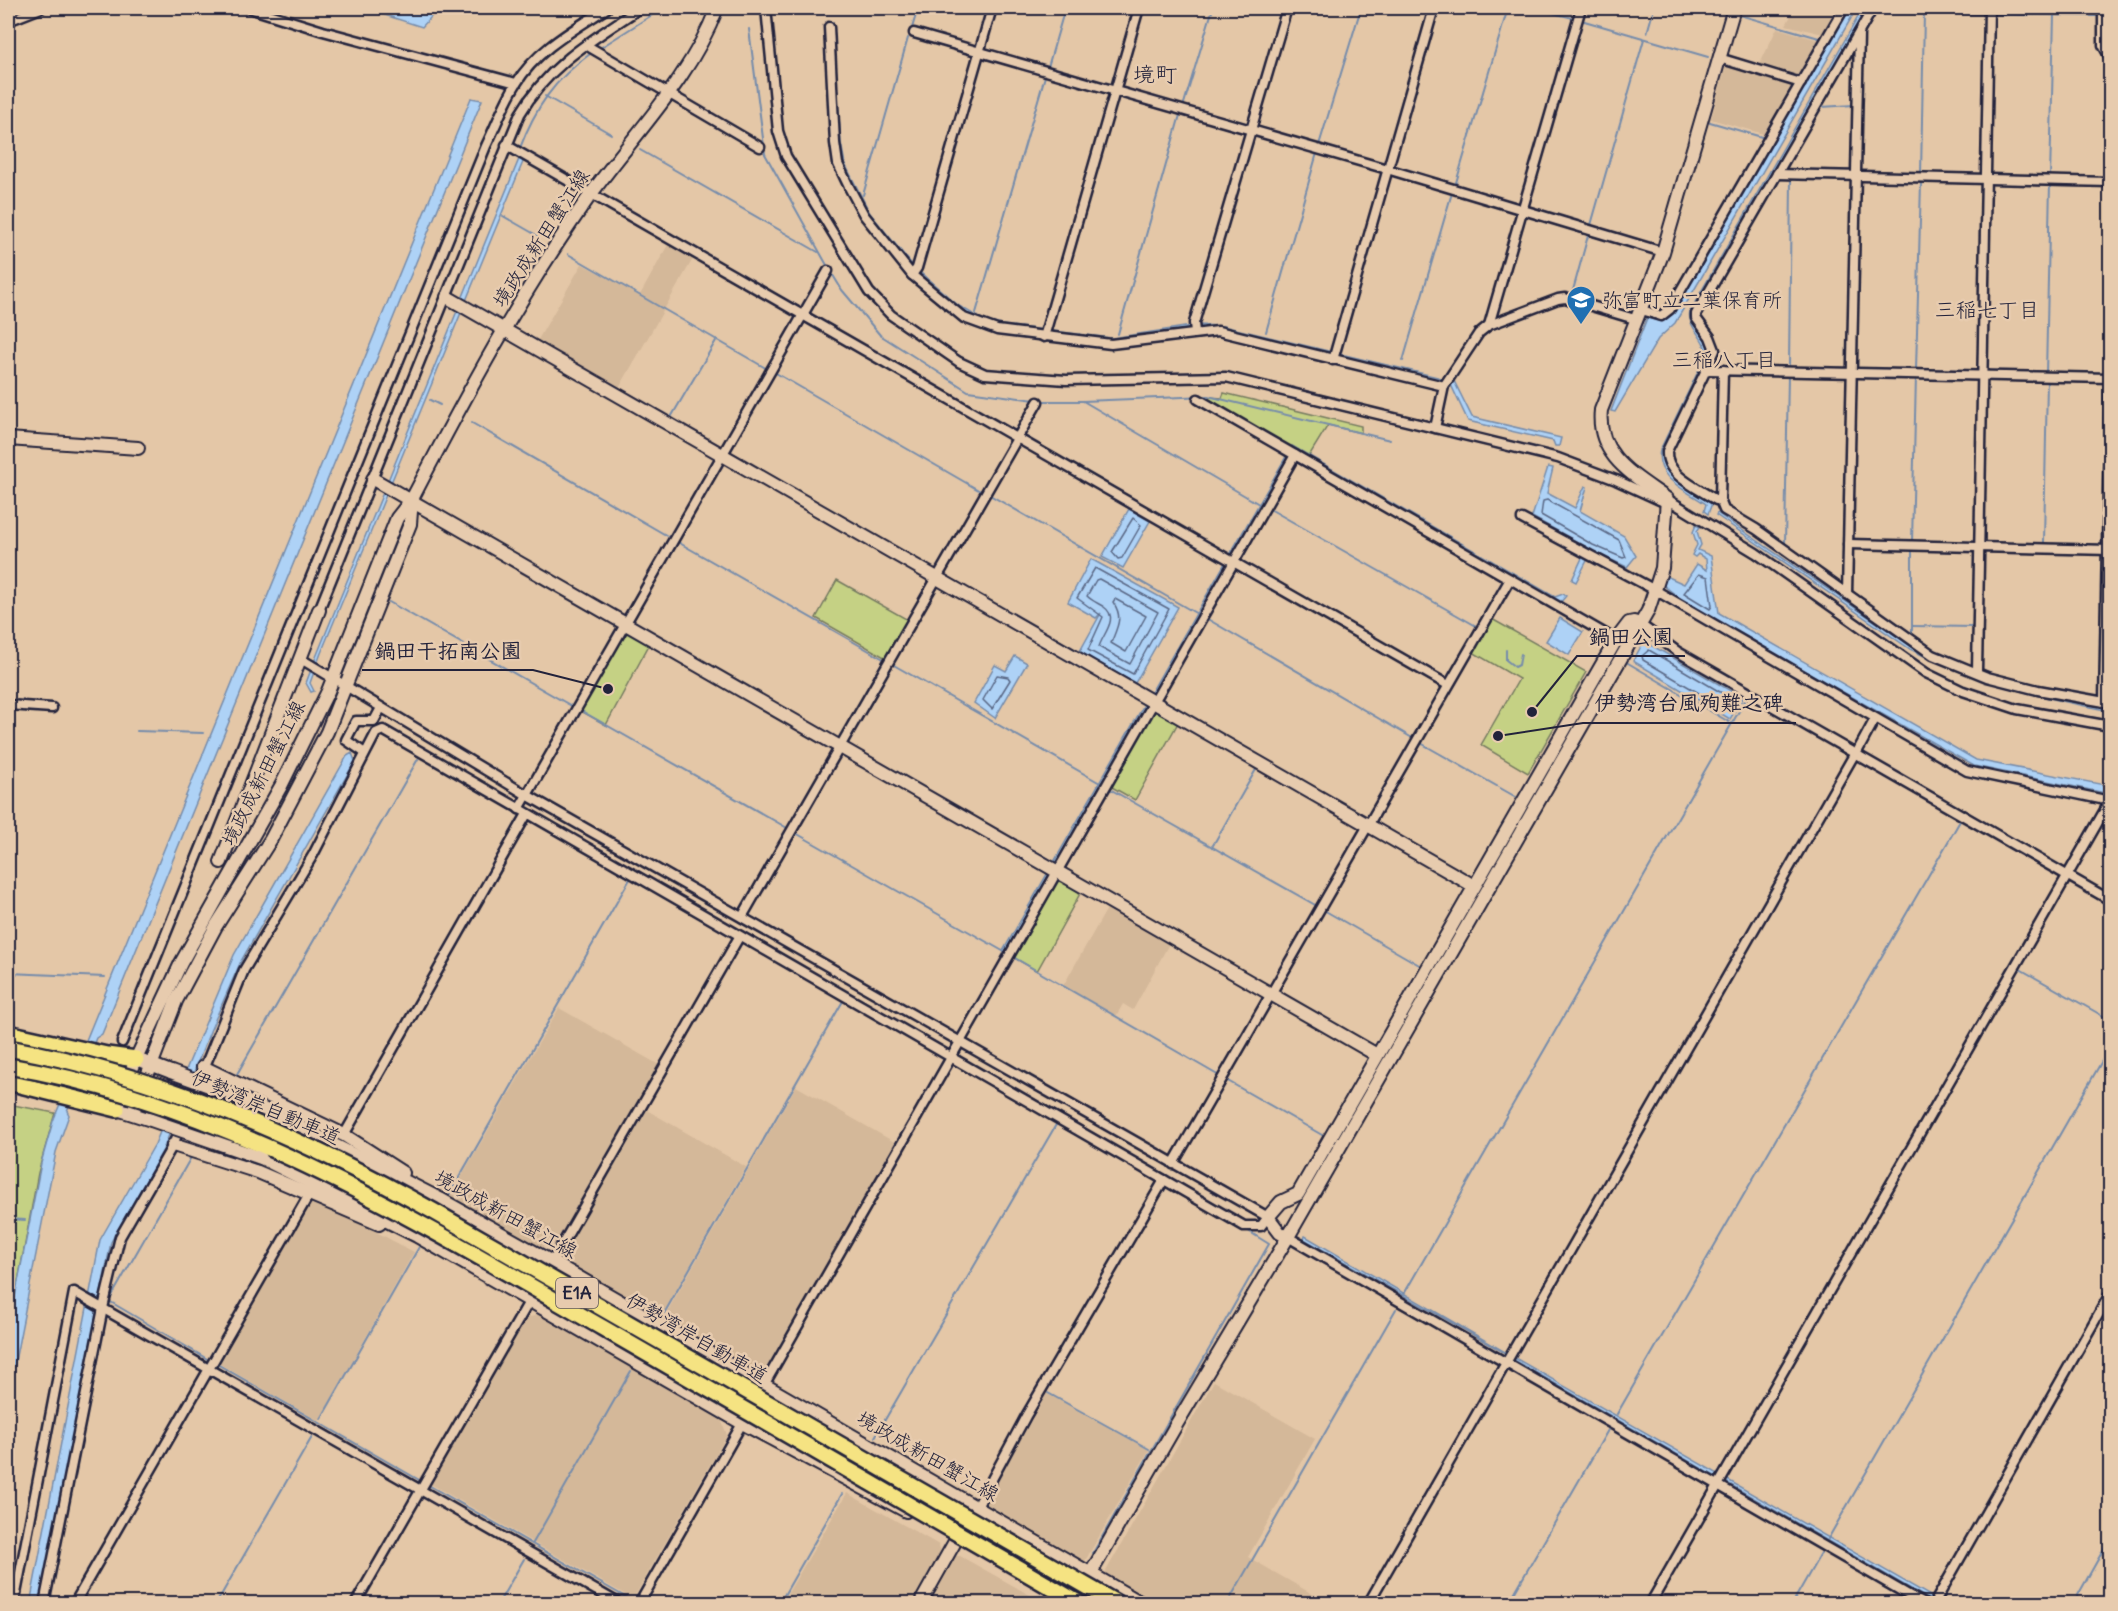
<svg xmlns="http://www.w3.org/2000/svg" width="2118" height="1611" font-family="Delius,'Klee One',sans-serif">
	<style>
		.built { fill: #d4b899 }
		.green { fill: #c5d184; stroke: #747a60; stroke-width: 1.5 }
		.water { fill: #aed2f6; stroke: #768cab; stroke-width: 1.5 }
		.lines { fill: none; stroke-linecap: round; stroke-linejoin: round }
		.shore { stroke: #5a6886; stroke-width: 1.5 }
		.stream { stroke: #768cab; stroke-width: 2 }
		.street-casing { stroke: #22223b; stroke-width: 13 }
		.secondary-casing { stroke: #22223b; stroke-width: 16 }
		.highway-casing { stroke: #22223b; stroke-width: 20 }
		.street { stroke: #e7cbae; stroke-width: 8 }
		.secondary { stroke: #e7cbae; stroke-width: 12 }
		.highway { stroke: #f5e382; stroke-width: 15 }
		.secondary-bridge-casing { stroke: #22223b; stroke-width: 16; stroke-linecap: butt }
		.highway-bridge-casing { stroke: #22223b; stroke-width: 20; stroke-linecap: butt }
		.secondary-bridge { stroke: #e7cbae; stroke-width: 12 }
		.highway-bridge { stroke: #f5e382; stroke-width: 15 }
		.labels { text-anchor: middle; stroke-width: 5; stroke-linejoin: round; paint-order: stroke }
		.shield { fill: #e7cbae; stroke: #5d555e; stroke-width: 1.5 }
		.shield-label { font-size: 18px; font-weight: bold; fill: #22223b }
		.street-label { font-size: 20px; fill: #22223b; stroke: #e7cbae }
		.poi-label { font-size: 20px; fill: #22223b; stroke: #e7cbae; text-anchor: start }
		.neighbourhood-label { font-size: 21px; fill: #22223b; stroke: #e7cbae }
		.quarter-label { font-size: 22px; fill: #22223b; stroke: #e7cbae }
		.leader { fill: none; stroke: #22223b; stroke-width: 2 }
		.callout-dot { fill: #22223b; stroke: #e7cbae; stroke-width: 2 }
		.callout-label { font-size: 21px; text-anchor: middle; font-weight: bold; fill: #22223b; stroke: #e7cbae; stroke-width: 5; stroke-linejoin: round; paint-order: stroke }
	</style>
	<rect width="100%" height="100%" fill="#e4c7a7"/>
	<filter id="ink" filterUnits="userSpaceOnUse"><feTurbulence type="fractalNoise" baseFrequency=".0167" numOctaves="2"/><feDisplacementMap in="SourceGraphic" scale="12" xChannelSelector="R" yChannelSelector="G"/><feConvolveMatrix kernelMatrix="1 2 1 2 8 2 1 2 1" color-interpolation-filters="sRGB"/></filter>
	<g filter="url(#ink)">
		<g class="built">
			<path d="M1795,8H1838L1823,34L1786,25Z"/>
			<path d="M1777,28L1821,41L1800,80L1758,68Z"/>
			<path d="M1726,66L1797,86L1767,135L1711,119Z"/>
			<path d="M669,243L694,257L618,390L536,343L582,264L640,295Z"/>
			<path d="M1109,905L1171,940L1133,1010L1123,1004L1116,1016L1063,986Z"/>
			<path d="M559,1008L661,1066L561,1242L540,1247L450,1196Z"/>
			<path d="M796,1086L896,1143L771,1365L754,1370L663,1319Z"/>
			<path d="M645,1109L746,1167L661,1317L574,1267L566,1245Z"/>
			<path d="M312,1198L414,1252L319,1421L218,1363Z"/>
			<path d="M542,1314L719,1414L727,1435L633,1599L429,1483L526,1318Z"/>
			<path d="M1214,1381L1315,1439L1248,1557L1328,1603H1158L1105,1573Z"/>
			<path d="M1047,1393L1149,1450L1085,1561L984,1504Z"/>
			<path d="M847,1493L939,1545L941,1553L912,1603H782Z"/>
			<path d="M952,1556H960L1044,1603L925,1604Z"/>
		</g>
		<g class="green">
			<path d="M1224,393L1361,426V433L1328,425L1309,456L1292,446L1290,449L1198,396L1222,398Z"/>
			<path d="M837,580L908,620L886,658L816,618Z"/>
			<path d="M1490,618L1586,672L1528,773L1481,745L1519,679L1471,651Z"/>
			<path d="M628,630L650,643L606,725L579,710L625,631Z"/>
			<path d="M1154,707L1179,721L1135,800L1110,786Z"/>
			<path d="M1057,876L1082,890L1037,971L1011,956Z"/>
			<path d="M8,1104L55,1113L38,1173L8,1337Z"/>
		</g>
		<g class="water">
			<path d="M363,8H439L422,27Z"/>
			<path d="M1849,8H1857L1682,311L1675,323L1658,339L1615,412L1611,411L1647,318L1662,322L1674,312Z"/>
			<path d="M1862,10L1866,12L1694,312L1711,351L1663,457L1669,472L1712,503L1708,514L1704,511L1706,504C1687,491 1654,478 1660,450L1706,355C1707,337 1686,328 1690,311Z"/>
			<path d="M832,21L841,143L845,164L870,213L914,267L959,306L985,321L1002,325L1112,338L1198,325L1223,326L1454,381L1472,417L1561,438L1559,446H1555L1553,441L1468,421L1451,385L1220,329L1123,341L1001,329L967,316L916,274L866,214L845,171L838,144Z"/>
			<path d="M471,98L482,100L102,1034L96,1038L67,1111L69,1115L56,1152L8,1397V1333L41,1163L53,1121Z"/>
			<path d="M519,148L523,162L321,653L310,683L314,691L311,692L306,683L314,662L519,159Z"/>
			<path d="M1292,446L1555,597L1563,594L1566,596L1559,604L1294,451L1006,953L1003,951Z"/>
			<path d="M1548,467L1553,468L1547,493L1575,508L1585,486L1587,487L1580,511L1624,536L1636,556L1627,567L1592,551L1576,582L1572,580L1587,547L1532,517Z"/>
			<path d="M1129,509L1150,521L1123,568L1102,557Z"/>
			<path d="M1717,513L1914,648L1988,680L2110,706V711C2040,697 1974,683 1910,649L1716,515Z"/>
			<path d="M1696,525L1700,527L1697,531L1701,545L1698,550L1711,556L1719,613L1976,760L2110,786V794L1974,766L1689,605L1659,582L1664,575L1684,584L1697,564L1707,570L1706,559L1698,554L1695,557L1692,555L1697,545L1693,532Z"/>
			<path d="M1091,559L1178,607L1135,683L1079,653L1101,613L1096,618L1068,602Z"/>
			<path d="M1560,618L1583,632L1569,655L1546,641Z"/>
			<path d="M1644,641L1743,698L1730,719L1633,661Z"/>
			<path d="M1015,656L1027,663L995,718L974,703L995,665L1006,671Z"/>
			<path d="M352,753L355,761L241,961L211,1029L163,1150L111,1242L41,1603L30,1604L100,1240L155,1144L234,955L347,756Z"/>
			<path d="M1305,1236L1505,1352V1353L1304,1239Z"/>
			<path d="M1515,1358L1720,1475L1718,1478L1514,1360Z"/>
			<path d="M1726,1479L1932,1597L1930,1600L1724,1481Z"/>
		</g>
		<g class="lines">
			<g class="shore">
				<path d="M1547,500L1619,540L1626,557L1623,558L1593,545L1541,515L1543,501Z"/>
				<path d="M1133,518L1141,525L1122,558L1118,559L1112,552Z"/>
				<path d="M1095,568L1169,609L1133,674L1088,650L1103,617L1077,598Z"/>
				<path d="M1699,574L1708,577L1712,606L1710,609L1684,593Z"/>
				<path d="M1099,579L1158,612L1130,664L1099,647C1102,635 1120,618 1104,607C1098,603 1092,601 1087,596L1096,580Z"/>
				<path d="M1115,599L1146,616L1126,652L1111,643C1117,627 1124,618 1113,602Z"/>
				<path d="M1649,650L1732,699L1730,708L1726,709L1643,660L1642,656Z"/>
				<path d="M997,675L1008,677L1010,680L992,709L983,700Z"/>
			</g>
			<g class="stream">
				<path d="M1533,8L1573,18"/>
				<path d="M1736,14L1819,38"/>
				<path d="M1997,14L2096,16"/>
				<path d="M2109,15H2110"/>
				<path d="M1581,20L1708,57"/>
				<path d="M912,28L918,8"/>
				<path d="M749,29L765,154L828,267"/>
				<path d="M1647,33L1654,8"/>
				<path d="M600,48L663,8"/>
				<path d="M1048,67L1065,8"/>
				<path d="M545,96L611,134"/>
				<path d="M1183,107L1213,8"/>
				<path d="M1710,122L1765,138"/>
				<path d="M1810,125L1821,107L1854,105"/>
				<path d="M1319,145L1361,8"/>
				<path d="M520,148C535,108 555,79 590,54"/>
				<path d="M640,150L818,252"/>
				<path d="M1785,171L1801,141"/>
				<path d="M1921,175L1924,12L1983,13"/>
				<path d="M2050,178L2054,15"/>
				<path d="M1455,186L1508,8"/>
				<path d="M863,195L908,38"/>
				<path d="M503,216L538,236"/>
				<path d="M1591,225L1644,39"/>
				<path d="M568,254L769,370"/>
				<path d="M831,272L842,290L880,335L968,391L1035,400"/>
				<path d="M1572,294L1589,232"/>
				<path d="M976,313L1045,76"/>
				<path d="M1266,332L1317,153"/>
				<path d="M1118,334L1180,115"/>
				<path d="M1403,361L1451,196"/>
				<path d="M1789,367L1791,180"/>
				<path d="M1916,370L1921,182"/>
				<path d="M774,372L982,492"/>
				<path d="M2046,375L2050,183"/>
				<path d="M430,400L440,405"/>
				<path d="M1041,401H1083L1208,396L1390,440"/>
				<path d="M1083,401L1259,504"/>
				<path d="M670,419L717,339"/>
				<path d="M472,423L671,538"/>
				<path d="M988,494L1199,615"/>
				<path d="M1268,508L1478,627"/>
				<path d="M676,541L887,661"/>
				<path d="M1912,542L1916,376"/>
				<path d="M2044,543L2047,380"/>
				<path d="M1785,545L1788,375"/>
				<path d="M389,602L575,708"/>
				<path d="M1204,617L1414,739"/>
				<path d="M1912,626L1974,627"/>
				<path d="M1912,636V549"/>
				<path d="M1506,650V660L1515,667L1519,665L1521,654"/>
				<path d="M1628,663L1729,722"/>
				<path d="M892,664L1100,783"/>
				<path d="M580,710L789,829"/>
				<path d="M137,731L203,733"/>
				<path d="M1419,742L1516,797"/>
				<path d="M1108,788L1317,906"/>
				<path d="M794,832L1008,954"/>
				<path d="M1212,847L1258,766"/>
				<path d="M1322,909L1421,966"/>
				<path d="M1013,957L1221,1077"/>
				<path d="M2020,969L2110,1020"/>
				<path d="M8,973L105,977"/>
				<path d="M237,1074L418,759"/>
				<path d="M1226,1080L1322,1135"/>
				<path d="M190,1159L109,1301L209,1360"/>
				<path d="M449,1195L630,879"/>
				<path d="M8,1219L25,1220"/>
				<path d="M1404,1294L1746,699"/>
				<path d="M662,1317L843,1001"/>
				<path d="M217,1364L421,1481"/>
				<path d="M1048,1393L1149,1449"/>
				<path d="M1617,1414L1960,821"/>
				<path d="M321,1419L419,1247"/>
				<path d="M875,1437L1057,1123"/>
				<path d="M430,1486L634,1602"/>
				<path d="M1828,1539L2110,1047"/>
				<path d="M533,1543L631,1371"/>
				<path d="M1093,1553L1269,1244L1245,1229"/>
				<path d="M216,1604L312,1437"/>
				<path d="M498,1604L524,1559"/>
				<path d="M779,1604L842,1494"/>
				<path d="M1227,1604L1396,1309"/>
				<path d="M1508,1604L1608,1430"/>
				<path d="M1792,1604L1821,1553"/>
				<path d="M2073,1604L2110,1538"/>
			</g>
			<g class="street-casing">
				<g id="street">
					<path d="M249,8L323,31L516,83"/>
					<path d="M766,8L778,131L786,156L869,292L891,315L959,362L985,374L1066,380L1226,377L1558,458L1616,480L1664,502"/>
					<path d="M1873,8L1696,314V318L1710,337L1715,350L1706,370L2110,378"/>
					<path d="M1965,8H2110"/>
					<path d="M2103,10V45L2110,58"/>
					<path d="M8,21L41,8"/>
					<path d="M829,27L835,143L838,164L849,187L864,215L912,275L964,318L997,330L1111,344L1218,331L1444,386"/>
					<path d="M914,33L1387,169L1663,252"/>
					<path d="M586,45L760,147"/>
					<path d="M1719,58L1801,83"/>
					<path d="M506,145L1448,685"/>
					<path d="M1777,174L2110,182"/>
					<path d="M912,275L917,268L992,8"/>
					<path d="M1642,310L1661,316L1670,309L1844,8"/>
					<path d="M1489,325L1581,8"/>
					<path d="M1195,332L1194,323L1287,8"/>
					<path d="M1044,337L1139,8"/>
					<path d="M1333,360L1434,8"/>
					<path d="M1706,370L1667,451C1665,475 1698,488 1716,500H1720L1723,370"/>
					<path d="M1198,399L1295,455"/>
					<path d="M1435,428L1444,386L1479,333L1489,325L1558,299L1565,298L1638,320"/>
					<path d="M1667,499L1756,553L1926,673L1963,691L2017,709L2110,726"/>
					<path d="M1720,500L1724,510L1756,529L1933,655L1987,677L2038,690L2110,703"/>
					<path d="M1522,519L1655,590L1967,771L2110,801"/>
					<path d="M1848,544L2110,550"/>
					<path d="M1847,594L1859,33"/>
					<path d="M319,610L520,114C549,64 594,39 640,8"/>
					<path d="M1641,625L1678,652L2110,900"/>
					<path d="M1977,671L1989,8"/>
					<path d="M2104,702L2110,384"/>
					<path d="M8,705L52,708"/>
					<path d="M365,753L346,740L356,721H374L381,708"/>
					<path d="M1856,754L1875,719"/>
					<path d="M519,809L828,271"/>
					<path d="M742,917L1038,402"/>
					<path d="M122,1042L486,146C496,126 504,103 516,84C536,50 575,29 607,8"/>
					<path d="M344,1135L527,814"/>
					<path d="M1173,1164L1510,579"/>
					<path d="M1288,1237L1924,1604"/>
					<path d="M552,1262L739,937"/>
					<path d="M977,1507L1026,1416L1164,1180"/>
					<path d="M14,1604L74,1292L620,1604"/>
					<path d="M44,1604L103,1308L120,1237L173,1145L244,970L313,855L376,733L383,730L1244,1226H1261L1268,1217L527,795L301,659"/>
					<path d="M74,1604L310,1193"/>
					<path d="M355,1604L530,1300"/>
					<path d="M639,1604L1295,455L1616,640"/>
					<path d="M1368,1604L1855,753"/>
					<path d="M1650,1604L2110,801"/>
					<path d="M1934,1604L2110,1294"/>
				</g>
			</g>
			<g class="secondary-casing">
				<g id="secondary">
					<path d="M447,297L1474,886"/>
					<path d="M8,439L138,448"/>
					<path d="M373,479L1377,1055"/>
					<path d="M221,862L319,610"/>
					<path d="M142,1061L171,1072"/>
					<path d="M203,1067L344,1135L403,1173"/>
					<path d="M135,1107L176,1001L216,926L271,839L327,732L410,524L412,499"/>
					<path d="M278,1116L440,1199L552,1262L1143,1604"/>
					<path d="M151,1120L117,1109L136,1059L181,963L281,786L328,691L397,518L412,499C466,395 522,291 591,194C635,133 690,79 717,8"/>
					<path d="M173,1145L258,1172L379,1224"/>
					<path d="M261,1158L417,1236L742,1423L906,1511"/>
					<path d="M1288,1237L1280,1233L1268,1217L1281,1202L1298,1194L1616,640L1629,623L1634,622L1641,625"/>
					<path d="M920,1604L957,1538"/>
					<path d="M1073,1604L1176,1425L1288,1237L1648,611L1662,568L1667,499C1634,475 1596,456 1601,410L1663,252L1734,8"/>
				</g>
			</g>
			<g class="highway-casing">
				<g id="highway">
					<path d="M8,1033L107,1055L136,1059"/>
					<path d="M8,1082L117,1109"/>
				</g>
			</g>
			<use href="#street" class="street"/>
			<use href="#secondary" class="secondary"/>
			<use href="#highway" class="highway"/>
			<g class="secondary-bridge-casing">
				<g id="secondary-bridge">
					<path d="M171,1072L234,1095L278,1116"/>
					<path d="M151,1120L261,1158"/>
				</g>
			</g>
			<g class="highway-bridge-casing">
				<g id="highway-bridge">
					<path d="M8,1048C159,1075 299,1136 433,1211L1118,1604"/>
					<path d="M8,1066C225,1102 415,1220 603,1328C762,1420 921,1512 1080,1604"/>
				</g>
			</g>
			<use href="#secondary-bridge" class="secondary-bridge"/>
			<use href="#highway-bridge" class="highway-bridge"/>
		</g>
	</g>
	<defs>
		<g id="school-pin" transform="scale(1.5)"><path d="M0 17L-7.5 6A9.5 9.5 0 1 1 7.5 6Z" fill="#1f6fb2" stroke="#e7cbae"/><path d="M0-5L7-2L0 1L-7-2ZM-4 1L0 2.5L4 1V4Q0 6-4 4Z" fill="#fff"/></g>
	</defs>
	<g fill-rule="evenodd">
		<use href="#school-pin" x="1581" y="300"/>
	</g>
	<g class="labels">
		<rect class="shield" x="556" y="1278" width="42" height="30" rx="4.5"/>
		<g class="shield-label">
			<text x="577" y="1299">E1A</text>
		</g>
		<g class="street-label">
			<text transform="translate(541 238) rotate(-57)" y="7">境政成新田蟹江線</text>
			<text transform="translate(263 773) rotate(-63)" y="7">境政成新田蟹江線</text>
			<text transform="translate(266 1107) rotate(23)" y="7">伊勢湾岸自動車道</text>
			<text transform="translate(506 1214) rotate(29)" y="7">境政成新田蟹江線</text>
			<text transform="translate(697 1338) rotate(30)" y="7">伊勢湾岸自動車道</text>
			<text transform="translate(928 1456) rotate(30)" y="7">境政成新田蟹江線</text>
		</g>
		<g class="poi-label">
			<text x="1602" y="307">弥富町立二葉保育所</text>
		</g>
		<g class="neighbourhood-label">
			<text x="1987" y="317">三稲七丁目</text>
			<text x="1724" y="367">三稲八丁目</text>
		</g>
		<g class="quarter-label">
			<text x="1155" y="82">境町</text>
		</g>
	</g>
	<path class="leader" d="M1532 712L1577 656H1685M608 689L533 670H362M1498 736L1583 723H1796"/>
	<g class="callout-dot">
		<circle cx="1532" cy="712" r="6"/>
		<circle cx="608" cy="689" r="6"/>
		<circle cx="1498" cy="736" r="6"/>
	</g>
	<g class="callout-label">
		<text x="1631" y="644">鍋田公園</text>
		<text x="448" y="658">鍋田干拓南公園</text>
		<text x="1689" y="710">伊勢湾台風殉難之碑</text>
	</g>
	<rect width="2118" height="1611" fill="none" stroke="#e7cbae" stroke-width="30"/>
	<rect x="15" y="15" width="2088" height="1581" fill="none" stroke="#22223b" stroke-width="2" filter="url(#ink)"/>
</svg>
